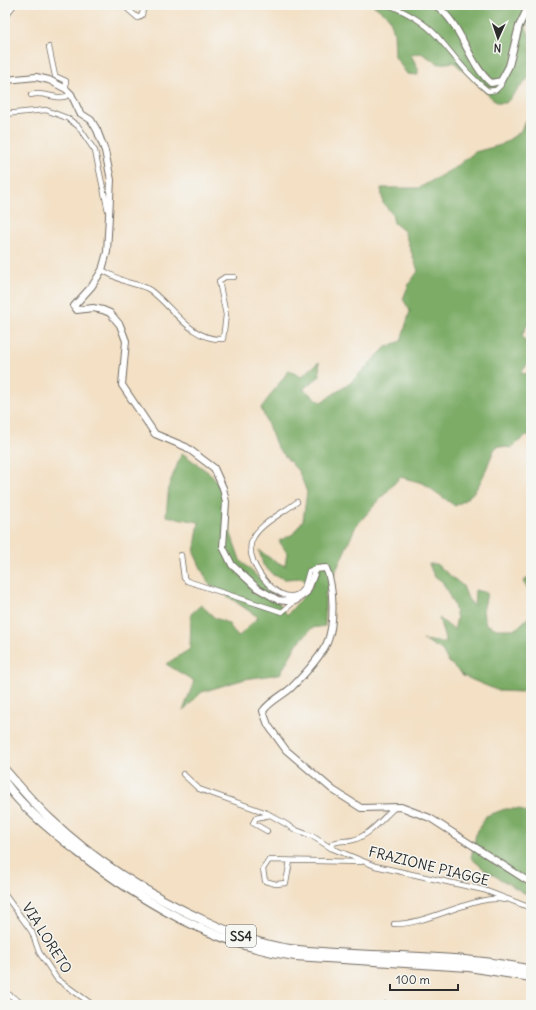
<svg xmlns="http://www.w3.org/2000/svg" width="536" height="1010" font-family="Delius,sans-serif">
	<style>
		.forest { fill: #7cac66; stroke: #546c48 }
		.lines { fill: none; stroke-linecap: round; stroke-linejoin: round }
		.street-casing { stroke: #716a61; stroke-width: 6 }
		.secondary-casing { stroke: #716a61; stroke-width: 8 }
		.highway-casing { stroke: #716a61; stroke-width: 10 }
		.street { stroke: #fff; stroke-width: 4.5 }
		.secondary { stroke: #fff; stroke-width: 6 }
		.highway { stroke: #fff; stroke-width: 8 }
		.labels { text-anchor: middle; stroke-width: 3; stroke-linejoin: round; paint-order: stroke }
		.shield { fill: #f6f6f2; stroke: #686867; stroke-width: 1 }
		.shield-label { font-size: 13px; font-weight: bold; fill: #2b2b2b }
		.street-label { font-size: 14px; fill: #2b2b2b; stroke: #f6f6f2 }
	</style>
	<rect width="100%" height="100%" fill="#f6f6f2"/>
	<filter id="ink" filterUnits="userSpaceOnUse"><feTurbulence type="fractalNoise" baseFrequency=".025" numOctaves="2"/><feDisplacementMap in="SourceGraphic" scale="8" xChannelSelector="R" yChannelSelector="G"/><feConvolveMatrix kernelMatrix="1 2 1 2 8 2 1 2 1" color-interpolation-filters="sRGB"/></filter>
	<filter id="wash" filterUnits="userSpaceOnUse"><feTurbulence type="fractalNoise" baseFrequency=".012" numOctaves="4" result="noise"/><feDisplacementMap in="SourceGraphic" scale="16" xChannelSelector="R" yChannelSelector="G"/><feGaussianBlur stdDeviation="0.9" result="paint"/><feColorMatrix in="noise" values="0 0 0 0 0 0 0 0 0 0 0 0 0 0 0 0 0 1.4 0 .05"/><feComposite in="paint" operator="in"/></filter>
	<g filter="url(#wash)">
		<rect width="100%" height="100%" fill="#f3e0c5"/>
		<g class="forest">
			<path d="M373,5H531V17L526,27L531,39V75L506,103H497L454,62L439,64L421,53L411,55L418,68V75L407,74L395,57L394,32L389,17Z"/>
			<path d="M531,111V322L528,324L522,335L528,347L530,361L520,374L531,373V435L524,437L511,448L498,446L494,450C483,475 481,493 455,506L423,483L400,477L356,526L325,595V626L312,628L297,644L280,674L245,679L202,692L183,711L194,681L166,664L190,649L191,614L201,605L215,618L228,623L238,637L258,617L208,583L194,553L199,522L166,516L169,485L182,453L212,475L222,491L230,531L240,560L268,587L287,615L313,585L301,578L285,579L273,575L263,565L259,550L271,559L285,566L287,553L279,541L293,534L303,520L307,492L299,472L277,447L261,408L289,370L301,377L319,362L320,376L303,389L321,402L349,384L386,347L401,341L410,311L403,299L409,284L418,271L404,231L394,223L392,214L383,203L381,188H419L456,167L475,152L501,145L520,132Z"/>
			<path d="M429,564H436L463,586L468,599L474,606L475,590L487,593L483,612L486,624L497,629H516L531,615V684L522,692L499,691L463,676L448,661L441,649L423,640L446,643L439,618L454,630L457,618L454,605L442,581L434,576Z"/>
			<path d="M529,577L531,578V592L523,582Z"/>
			<path d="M505,809H519L531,815V894L524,893L485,870L471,858L476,834L486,816Z"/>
		</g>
	</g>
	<g filter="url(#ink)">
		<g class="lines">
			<g class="street-casing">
				<g id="street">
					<path d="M123,5L138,18L142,15L144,5"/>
					<path d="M389,5C406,12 423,21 436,35C453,54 467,75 488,91L496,90L501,85V81"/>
					<path d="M5,17L14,5"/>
					<path d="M49,47L55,76L66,81V89"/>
					<path d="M31,95C44,90 58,103 71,94"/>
					<path d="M5,114L46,110L67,118L78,126L95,151L108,211"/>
					<path d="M102,270C110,274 118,279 127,282C135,285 143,285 150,290C173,307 191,341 223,339L226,315L219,281L225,277H234"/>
					<path d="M297,502C283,513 259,524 252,540C242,564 286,615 303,589C306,584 307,577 309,571L316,569"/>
					<path d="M181,555L184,578L187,581L282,612L295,601"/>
					<path d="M183,774L199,789L267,813L296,830L312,836L331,848"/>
					<path d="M395,807C383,818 369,836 353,840C345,842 339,840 332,844L331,848L375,866L484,890L531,908"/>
					<path d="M267,831L253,823L256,818L270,815"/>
					<path d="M290,861L286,883L276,884L265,881L263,869L269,860L361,862"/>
					<path d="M5,895L32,932L39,952L57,979L93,1005"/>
					<path d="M394,924C428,925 477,893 505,900"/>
					<path d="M5,992L25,1005"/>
					<path d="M386,1004L399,1005"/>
					<path d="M399,1005H414"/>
				</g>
			</g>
			<g class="secondary-casing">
				<g id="secondary">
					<path d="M435,5C462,23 467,62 491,83L501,81L509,66L519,26L529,5"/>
					<path d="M5,78L6,80L36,77L49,80L66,89L71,94L80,113L91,120L97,130L105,151L111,180L107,252L102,270L92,286L74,306L77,310L93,308L103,310L110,313L120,325L126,341L122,385L155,434L186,447L214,468L223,488L226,502L223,547L232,565L257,588L278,600L286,601H295L307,592L316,569L326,568C334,586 335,624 327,643C320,657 302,677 291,688C282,696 270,701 263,711L268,725L286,750L333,790L361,808L401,807L430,818L531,883"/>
				</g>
			</g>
			<g class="highway-casing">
				<g id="highway">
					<path d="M5,770C20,787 34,804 50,819C95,862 150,896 207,922C233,934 260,945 290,949C370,959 452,952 531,970"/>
					<path d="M5,783C25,810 52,831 78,852C141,901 214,945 295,956L469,967L531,977"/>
				</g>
			</g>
			<use href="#street" class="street"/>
			<use href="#secondary" class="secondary"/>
			<use href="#highway" class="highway"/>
		</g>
	</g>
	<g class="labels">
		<rect class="shield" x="226" y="925" width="30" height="22" rx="3"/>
		<g class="shield-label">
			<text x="241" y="941">SS4</text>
		</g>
		<g class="street-label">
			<text transform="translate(429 866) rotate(14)" y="5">FRAZIONE PIAGGE</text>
			<text transform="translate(47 938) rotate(58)" y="5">VIA LORETO</text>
		</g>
	</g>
	<rect width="536" height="1010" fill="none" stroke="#f6f6f2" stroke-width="20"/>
	<g transform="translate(498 38) rotate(183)" stroke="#f6f6f2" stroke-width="3" paint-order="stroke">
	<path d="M0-3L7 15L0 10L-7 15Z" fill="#2b2b2b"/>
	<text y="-6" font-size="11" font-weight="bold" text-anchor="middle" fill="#2b2b2b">N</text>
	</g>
	<path d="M390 984v6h68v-6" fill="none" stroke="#2b2b2b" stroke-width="2"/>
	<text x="396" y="984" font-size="12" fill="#2b2b2b" stroke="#f6f6f2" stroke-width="3" paint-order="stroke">100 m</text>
</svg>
